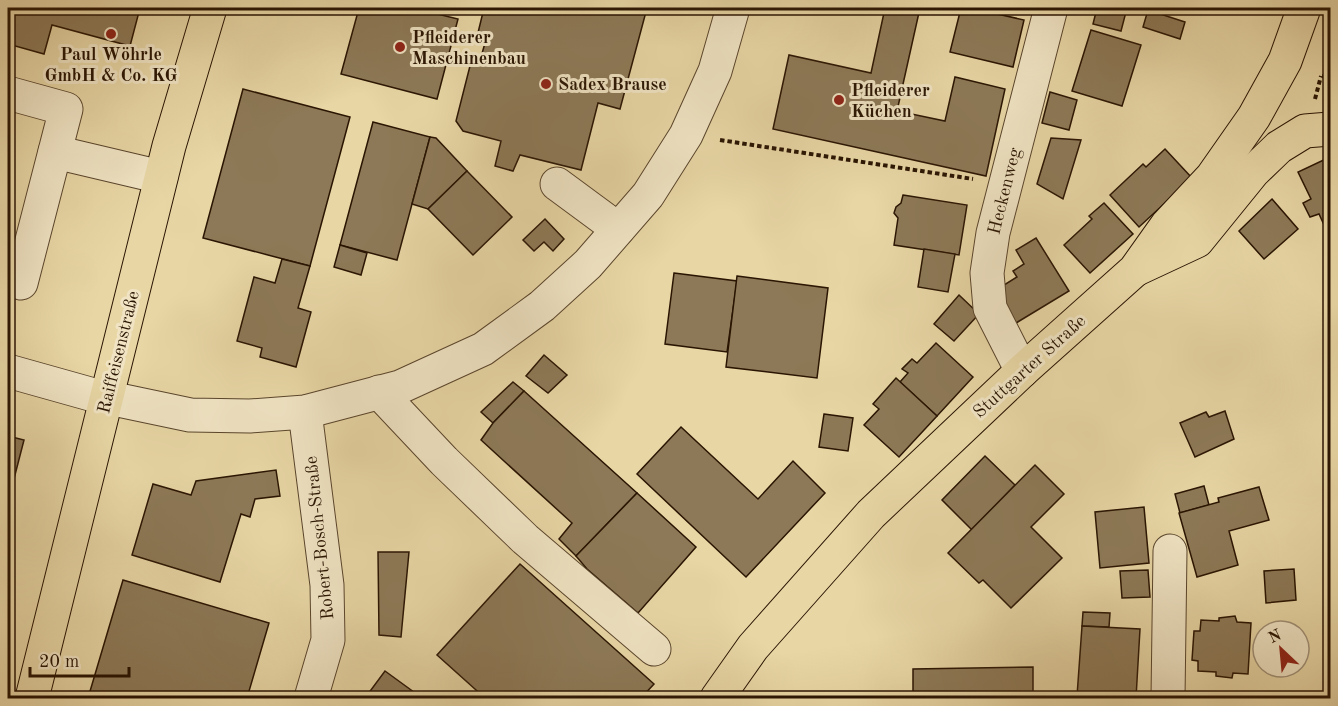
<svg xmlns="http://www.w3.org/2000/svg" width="1338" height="706" font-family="'Old Standard TT',serif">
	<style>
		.building { fill: #8d7957; stroke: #2a1503; stroke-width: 1.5 }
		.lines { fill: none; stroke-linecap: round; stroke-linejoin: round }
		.minor-casing { stroke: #5a452c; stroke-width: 35 }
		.major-casing { stroke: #2a1503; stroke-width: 35 }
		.path { stroke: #2a1503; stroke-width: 4; stroke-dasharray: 4.5 3; stroke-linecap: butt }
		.minor { stroke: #f0e4c4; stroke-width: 33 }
		.major { stroke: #e8d6a5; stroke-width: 33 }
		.poi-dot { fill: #8f2418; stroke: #f0e4c4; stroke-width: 2 }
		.labels { text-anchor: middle; stroke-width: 6; stroke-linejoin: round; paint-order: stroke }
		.poi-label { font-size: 18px; font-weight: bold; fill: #2a1503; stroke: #f0e4c4; text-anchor: start }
		.street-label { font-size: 18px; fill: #2a1503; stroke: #f0e4c4 }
	</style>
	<rect width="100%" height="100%" fill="#e8d6a5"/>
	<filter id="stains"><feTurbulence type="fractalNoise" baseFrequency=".00333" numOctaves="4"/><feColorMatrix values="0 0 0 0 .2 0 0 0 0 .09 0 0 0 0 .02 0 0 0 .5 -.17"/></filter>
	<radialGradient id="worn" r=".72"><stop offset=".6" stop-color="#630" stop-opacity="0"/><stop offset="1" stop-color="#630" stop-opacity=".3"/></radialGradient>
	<g class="building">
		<path d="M8,8H140L130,46L52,25L44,54L8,44Z"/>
		<path d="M359,8H413L458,19L437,99L341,74Z"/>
		<path d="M484,8H647L620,109L598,103L581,170L520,155L513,171L495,166L501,141L463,131L456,121L471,62L479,64L485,43L476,41Z"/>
		<path d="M885,8H920L897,111L945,121L955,77L1005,89L986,176L773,129L789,55L871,73Z"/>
		<path d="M961,8H971L1024,20L1013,67L950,52Z"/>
		<path d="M1097,8H1127L1121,31L1093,24Z"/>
		<path d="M1148,10L1185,22L1180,39L1143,27Z"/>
		<path d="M1091,30L1141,45L1122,106L1072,91Z"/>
		<path d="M243,89L350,117L310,266L203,238Z"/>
		<path d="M1050,92L1077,100L1069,130L1042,123Z"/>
		<path d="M373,122L430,137L397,260L340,245Z"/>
		<path d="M430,137L436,138L467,171L428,209L412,204Z"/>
		<path d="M1051,138L1081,140L1063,199L1037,184Z"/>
		<path d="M1165,149L1192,178L1139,227L1110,195L1143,164L1146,167Z"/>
		<path d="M1330,157V238L1319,214L1310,217L1303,203L1311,199L1298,172Z"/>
		<path d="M467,171L512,217L473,255L428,209Z"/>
		<path d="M903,195L967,205L959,255L894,245L898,218L894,213L896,207L901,203Z"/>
		<path d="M1272,199L1298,229L1264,259L1239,231Z"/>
		<path d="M1104,203L1133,234L1090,273L1064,245L1092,219L1089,216Z"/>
		<path d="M545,219L564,239L553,251L544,242L534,251L523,240Z"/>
		<path d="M1036,238L1069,291L1016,323L996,290L1017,277L1013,271L1024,264L1016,250Z"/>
		<path d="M340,245L367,253L361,275L334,267Z"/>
		<path d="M924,249L955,254L948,292L918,287Z"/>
		<path d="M282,259L310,266L298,308L311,312L296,367L260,357L262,348L237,341L254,277L275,283Z"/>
		<path d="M674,273L737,281L727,352L665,344Z"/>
		<path d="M737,276L828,288L817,378L726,367Z"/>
		<path d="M959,295L979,314L954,341L934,324Z"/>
		<path d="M936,343L973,377L937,416L900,382L908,373L902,369L912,359L917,363Z"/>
		<path d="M544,355L567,375L548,393L526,376Z"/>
		<path d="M896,378L937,416L899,457L864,425L879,409L873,404Z"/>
		<path d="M513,382L524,391L493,423L481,412Z"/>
		<path d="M524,391L637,493L576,556L559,539L572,523L481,440L493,423Z"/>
		<path d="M1225,411L1234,439L1195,457L1180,423L1206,412L1209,417Z"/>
		<path d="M824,414L853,418L848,451L819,447Z"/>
		<path d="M681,427L758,499L793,461L825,493L746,577L637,474Z"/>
		<path d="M8,436L24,440L8,502Z"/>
		<path d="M985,456L1015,485L972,530L942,500Z"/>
		<path d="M1035,465L1064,494L1031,527L1062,558L1011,608L983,580L979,583L948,553Z"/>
		<path d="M276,470L280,496L255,499L250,517L241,514L220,582L132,555L153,484L191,495L196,481Z"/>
		<path d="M1204,486L1209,505L1180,513L1175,494Z"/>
		<path d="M1259,487L1269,520L1229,531L1238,565L1197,577L1179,513L1219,502L1218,498Z"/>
		<path d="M637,493L696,547L638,613L587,569L576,556Z"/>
		<path d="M1144,507L1149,563L1100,568L1095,512Z"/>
		<path d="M378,552H409L401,637L379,635Z"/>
		<path d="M520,564L654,684L641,698H485L437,655Z"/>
		<path d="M1294,569L1296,600L1266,603L1264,571Z"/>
		<path d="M1148,570L1150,597L1122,598L1120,571Z"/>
		<path d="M123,580L269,623L247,698H88Z"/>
		<path d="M1083,612L1110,613L1109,627L1082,626Z"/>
		<path d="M1235,616L1237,622L1251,623L1248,674L1233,673L1232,678L1216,676V672L1198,671V661L1192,660L1194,631H1200L1201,620L1219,621V618Z"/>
		<path d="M1082,626L1140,629L1136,698L1077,696Z"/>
		<path d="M1033,667V698H913V669Z"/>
		<path d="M385,671L422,698H365Z"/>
	</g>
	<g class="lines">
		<g class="minor-casing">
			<g id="minor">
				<path d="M8,93L66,109L21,283L8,279"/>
				<path d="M55,152L161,177"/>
				<path d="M557,184L618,229"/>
				<path d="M8,371L90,394L190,415L250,416L305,412L400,387L483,349L542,306L588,264L648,195L686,135L715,71L733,8"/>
				<path d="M1022,371L990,308L987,273L993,233L1051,8"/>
				<path d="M379,392L444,461L525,539L654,649"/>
				<path d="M305,412L327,585L328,640L311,698"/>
				<path d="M1168,698L1170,551"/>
			</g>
		</g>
		<g class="major-casing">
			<g id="major">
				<path d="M1137,269L1197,241L1253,172L1279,147L1305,131L1330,129"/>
				<path d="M32,698L169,146L210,8"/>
				<path d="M717,698L753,647L871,514L1022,371L1135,270L1167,225L1212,177L1254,117L1285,61L1304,8"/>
			</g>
		</g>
		<g class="path">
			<path d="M1322,76L1330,78"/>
			<path d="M1315,99L1321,76"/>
			<path d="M720,140L973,179"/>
		</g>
		<use href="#minor" class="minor"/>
		<use href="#major" class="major"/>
	</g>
	<g class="poi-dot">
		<circle cx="111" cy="34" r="6"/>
		<circle cx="400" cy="47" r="6"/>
		<circle cx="546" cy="84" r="6"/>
		<circle cx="839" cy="100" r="6"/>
	</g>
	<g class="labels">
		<g class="poi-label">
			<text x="412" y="43">Pfleiderer<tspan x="412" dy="21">Maschinenbau</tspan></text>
			<text x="111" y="60" text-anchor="middle">Paul Wöhrle<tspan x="111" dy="21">GmbH &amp; Co. KG</tspan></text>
			<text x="558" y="90">Sadex Brause</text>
			<text x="851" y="96">Pfleiderer<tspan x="851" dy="21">Küchen</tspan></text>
		</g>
		<g class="street-label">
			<text transform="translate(1004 191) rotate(-76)" y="6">Heckenweg</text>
			<text transform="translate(118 352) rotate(-76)" y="6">Raiffeisenstraße</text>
			<text transform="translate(1029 366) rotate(-42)" y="6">Stuttgarter Straße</text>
			<text transform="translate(319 538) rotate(-96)" y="6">Robert-Bosch-Straße</text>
		</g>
	</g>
	<rect width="1338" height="706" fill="none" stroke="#e8d6a5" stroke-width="30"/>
	<rect x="9" y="9" width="1320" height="688" fill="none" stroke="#2a1503" stroke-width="3"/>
	<rect x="15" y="15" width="1308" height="676" fill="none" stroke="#2a1503" stroke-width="1.5"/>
	<g transform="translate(1281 649) rotate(334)"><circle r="28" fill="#f0e4c4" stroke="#a19177" stroke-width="1.5"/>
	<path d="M0-4.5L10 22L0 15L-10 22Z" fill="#8f2418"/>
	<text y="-9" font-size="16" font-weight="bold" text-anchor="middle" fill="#2a1503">N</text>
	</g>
	<path d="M30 667v9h99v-9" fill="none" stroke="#2a1503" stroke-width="3"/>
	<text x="39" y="667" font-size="18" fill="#2a1503" stroke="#f0e4c4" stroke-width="4.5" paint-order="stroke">20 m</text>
	<rect width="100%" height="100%" filter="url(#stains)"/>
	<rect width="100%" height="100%" fill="url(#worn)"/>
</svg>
